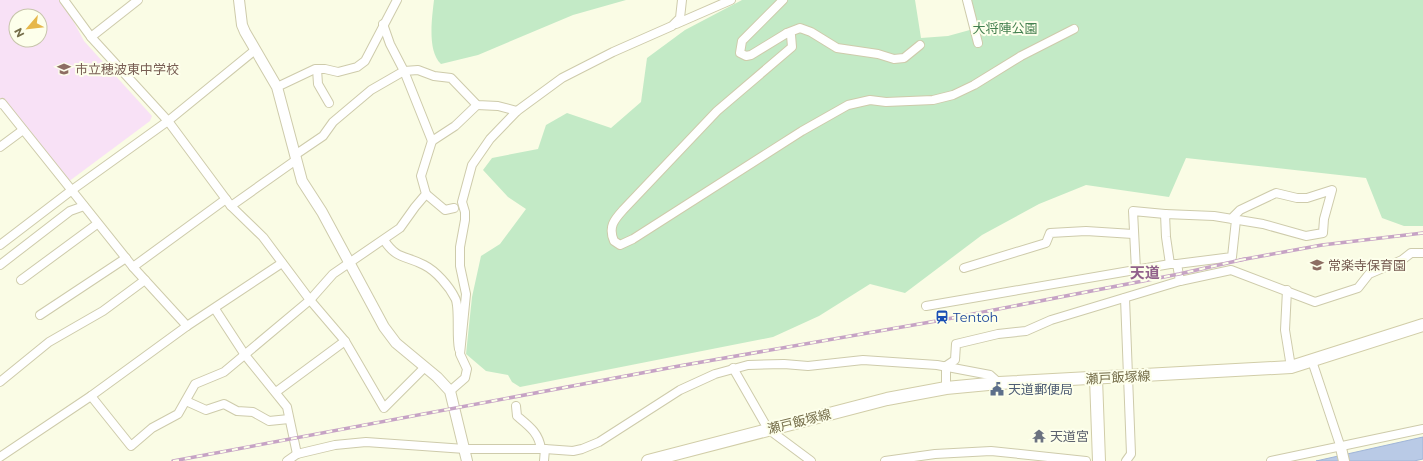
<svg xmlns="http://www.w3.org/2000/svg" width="1423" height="461" font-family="Montserrat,'Noto Sans JP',sans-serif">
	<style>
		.education { fill: #f8e1f6; fill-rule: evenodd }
		.green { fill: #c3eac6 }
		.water { fill: #b9cae6; stroke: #9fb4d7 }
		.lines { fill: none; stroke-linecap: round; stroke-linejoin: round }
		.minor-casing { stroke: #cecbab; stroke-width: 10 }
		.tertiary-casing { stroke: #cecbab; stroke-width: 12 }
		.secondary-casing { stroke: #d1cda8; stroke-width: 14 }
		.minor { stroke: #fff; stroke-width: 8 }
		.tertiary { stroke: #fff; stroke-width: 10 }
		.secondary { stroke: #fff; stroke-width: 12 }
		.rail-casing { stroke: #c6a3c5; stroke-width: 3.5 }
		.rail { stroke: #fdffeb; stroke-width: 2; stroke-dasharray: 6; stroke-linecap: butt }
		.labels { text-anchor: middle; stroke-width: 4; stroke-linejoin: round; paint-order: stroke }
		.park-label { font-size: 13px; fill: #448050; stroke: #fdffeb }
		.education-label { font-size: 13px; fill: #785e54; stroke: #fdffeb; text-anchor: start }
		.transit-label { font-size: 13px; fill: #164399; stroke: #fdffeb; text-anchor: start }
		.street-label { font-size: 13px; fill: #756e4a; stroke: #fdffeb }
		.service-label { font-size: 13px; fill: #4e5e75; stroke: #fdffeb; text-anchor: start }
		.worship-label { font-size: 13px; fill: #5b616d; stroke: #fdffeb; text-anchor: start }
		.quarter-label { font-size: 15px; font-weight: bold; fill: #91618b; stroke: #fdffeb }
	</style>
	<rect width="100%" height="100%" fill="#fafce5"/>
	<path class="education" d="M0,0H59L69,13L84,41L152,116L150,121L68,182L2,99L0,100ZM16,16H40V40H16Z"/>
	<g class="green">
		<path d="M434,0H626L573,15L478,55L441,64C427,51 432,18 434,0Z"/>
		<path d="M742,0H915L921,38L948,36L977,28L970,0H1423V226H1404L1382,218L1366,178L1186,158L1169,197L1086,185L1039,204L982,235L905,293L870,284L819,316L773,337L520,387L512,382L508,375L486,371L466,354L472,297L481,256L500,244L526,209L508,197L483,170L492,158L538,149L546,125L567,113L611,128L641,102L647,58L685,30Z"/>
	</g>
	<path class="water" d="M1423,437V459L1414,461H1316Z"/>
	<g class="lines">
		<g class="minor-casing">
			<g id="minor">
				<path d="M64,0L91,37L168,121L231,206L263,237L310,300L345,341L384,408L425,367"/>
				<path d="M783,0L742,41L740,53L746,56L751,55L787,33L791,35L792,47L717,111L623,210C614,220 608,227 614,241L620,245L633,239L802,131L848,105L870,100L886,102L933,100L953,95L974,85L1021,56L1074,29"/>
				<path d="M967,0L978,43"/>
				<path d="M676,24L731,0"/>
				<path d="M787,33L800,28L811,32L837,48L878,54L894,59L904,58L920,45"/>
				<path d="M91,37L138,0"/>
				<path d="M317,69L318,84L329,103"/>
				<path d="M277,87L315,69H325L338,72L357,67L365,61L397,0"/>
				<path d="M0,104L2,103L133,267L187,326"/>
				<path d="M432,141L455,126L477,105"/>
				<path d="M0,147L23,130"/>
				<path d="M295,155L323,136L333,122L371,90L404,71L418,70L434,76L451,78L477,105L498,106L517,111"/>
				<path d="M426,194L445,210L454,208"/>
				<path d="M231,206L296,160"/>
				<path d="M384,240C397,260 405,255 424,265C436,271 449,286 455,298C460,306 456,336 459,349"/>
				<path d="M0,245L72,190L168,121L255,50"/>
				<path d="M1177,264L1232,257L1236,220"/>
				<path d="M0,265L70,211L84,206"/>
				<path d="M133,267L226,199"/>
				<path d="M964,268L1046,243L1050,233L1086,231L1133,234"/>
				<path d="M1136,270L1133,211L1165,214"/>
				<path d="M21,280L97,224"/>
				<path d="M1180,281L1177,264H1170L1166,237L1165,214L1214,216L1263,224L1306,236L1323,233L1324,219L1332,190L1307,198H1297L1276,193L1240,210L1231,219"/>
				<path d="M1287,290L1285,330L1291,367"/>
				<path d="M1125,298L1131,454L1126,461"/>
				<path d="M926,306L1170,264"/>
				<path d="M215,309L245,355L287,407L297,454"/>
				<path d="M40,315L126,258"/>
				<path d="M1312,361L1341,448"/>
				<path d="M946,366L955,360L956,344L998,334L1026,331L1051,320L1180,281L1231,270L1315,302L1358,288L1369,274L1402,260L1411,253H1423"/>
				<path d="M733,368L768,429L811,461"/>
				<path d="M0,382L49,342L103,311L145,280"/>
				<path d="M946,388V366"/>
				<path d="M450,391L465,378L467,369L460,354L466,294L460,266V247L465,220V212L462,202L472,165L490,139L517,111L562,78L613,52L672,26L680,18L682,0"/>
				<path d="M276,392L345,341"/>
				<path d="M91,396L131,446L152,428L178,414L195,384L224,372L310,300L333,274L400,228L415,207L426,194L421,176L432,141L404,71L390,44L383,24"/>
				<path d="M186,401L206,410L224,404L237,411L253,412L269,421L289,419"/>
				<path d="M516,406L517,416C529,426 539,433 541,449"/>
				<path d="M0,457L91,396L187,326L282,263"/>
				<path d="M287,461L297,454L335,445L366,442L465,449H545L573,451L582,449L599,442L680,390L715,374L748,365L784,364L808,366L863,360L937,365L990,375L999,383"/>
				<path d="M544,461L545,449"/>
				<path d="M885,461L935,454L991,451L1086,461"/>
				<path d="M1271,461L1423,429"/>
			</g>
		</g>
		<g class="tertiary-casing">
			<g id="tertiary">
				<path d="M239,0L242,25L245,32L277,87L302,181L322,212L384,327L396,343L437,377L450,391L467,461"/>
				<path d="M1341,448L1344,461"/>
			</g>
		</g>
		<g class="secondary-casing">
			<g id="secondary">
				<path d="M1096,378L1099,461"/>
				<path d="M648,461L887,399L946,388L999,383L1291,367L1423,325"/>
			</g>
		</g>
		<use href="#minor" class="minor"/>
		<use href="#tertiary" class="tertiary"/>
		<use href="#secondary" class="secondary"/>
		<g class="rail-casing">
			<g id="rail">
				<path d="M1240,260L1322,245L1423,233"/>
				<path d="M173,461L679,366L942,320L1179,274L1245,259"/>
			</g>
		</g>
		<use href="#rail" class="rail"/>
	</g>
	<defs>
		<g id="school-bare" transform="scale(1.08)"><path d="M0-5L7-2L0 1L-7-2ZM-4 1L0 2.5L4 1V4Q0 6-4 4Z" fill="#8d6e63" stroke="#fdffeb" stroke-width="2.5" paint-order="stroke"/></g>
		<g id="station-bare" transform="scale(1.08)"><path d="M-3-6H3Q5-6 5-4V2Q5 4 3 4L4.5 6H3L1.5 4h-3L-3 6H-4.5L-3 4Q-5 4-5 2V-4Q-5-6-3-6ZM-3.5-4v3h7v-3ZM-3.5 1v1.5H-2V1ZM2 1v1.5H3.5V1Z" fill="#1a4fb4" stroke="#fdffeb" stroke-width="2.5" paint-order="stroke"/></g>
		<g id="civic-bare" transform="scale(1.08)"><path d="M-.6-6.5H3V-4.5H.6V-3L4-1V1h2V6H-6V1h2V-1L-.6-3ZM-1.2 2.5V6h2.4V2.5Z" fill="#5c6f8a" stroke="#fdffeb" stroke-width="2.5" paint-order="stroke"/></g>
		<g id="temple-bare" transform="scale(1.08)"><path d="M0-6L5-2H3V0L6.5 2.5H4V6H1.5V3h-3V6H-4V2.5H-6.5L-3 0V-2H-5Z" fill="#6b7280" stroke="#fdffeb" stroke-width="2.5" paint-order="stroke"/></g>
	</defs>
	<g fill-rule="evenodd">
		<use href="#school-bare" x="64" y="69"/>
		<use href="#school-bare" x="1317" y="265"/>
		<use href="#station-bare" x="942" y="317"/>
		<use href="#civic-bare" x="997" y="389"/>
		<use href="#temple-bare" x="1039" y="436"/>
	</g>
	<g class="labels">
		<g class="park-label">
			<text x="1005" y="33">大将陣公園</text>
		</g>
		<g class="education-label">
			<text x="75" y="74">市立穂波東中学校</text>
			<text x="1328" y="270">常楽寺保育園</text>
		</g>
		<g class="transit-label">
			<text x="953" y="322">Tentoh</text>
		</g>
		<g class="street-label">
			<text transform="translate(1118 377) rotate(-3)" y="5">瀬戸飯塚線</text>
			<text transform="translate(799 421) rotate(-14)" y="5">瀬戸飯塚線</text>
		</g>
		<g class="service-label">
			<text x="1008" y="394">天道郵便局</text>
		</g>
		<g class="worship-label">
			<text x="1050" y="441">天道宮</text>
		</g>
		<g class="quarter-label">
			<text x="1145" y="278">天道</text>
		</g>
	</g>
	<g transform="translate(28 28) rotate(242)"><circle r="19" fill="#fdffeb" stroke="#c7c5ab"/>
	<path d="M0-3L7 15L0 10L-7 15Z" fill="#e6b74a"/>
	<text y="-6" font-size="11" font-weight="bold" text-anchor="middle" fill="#756e4a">N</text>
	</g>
</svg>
